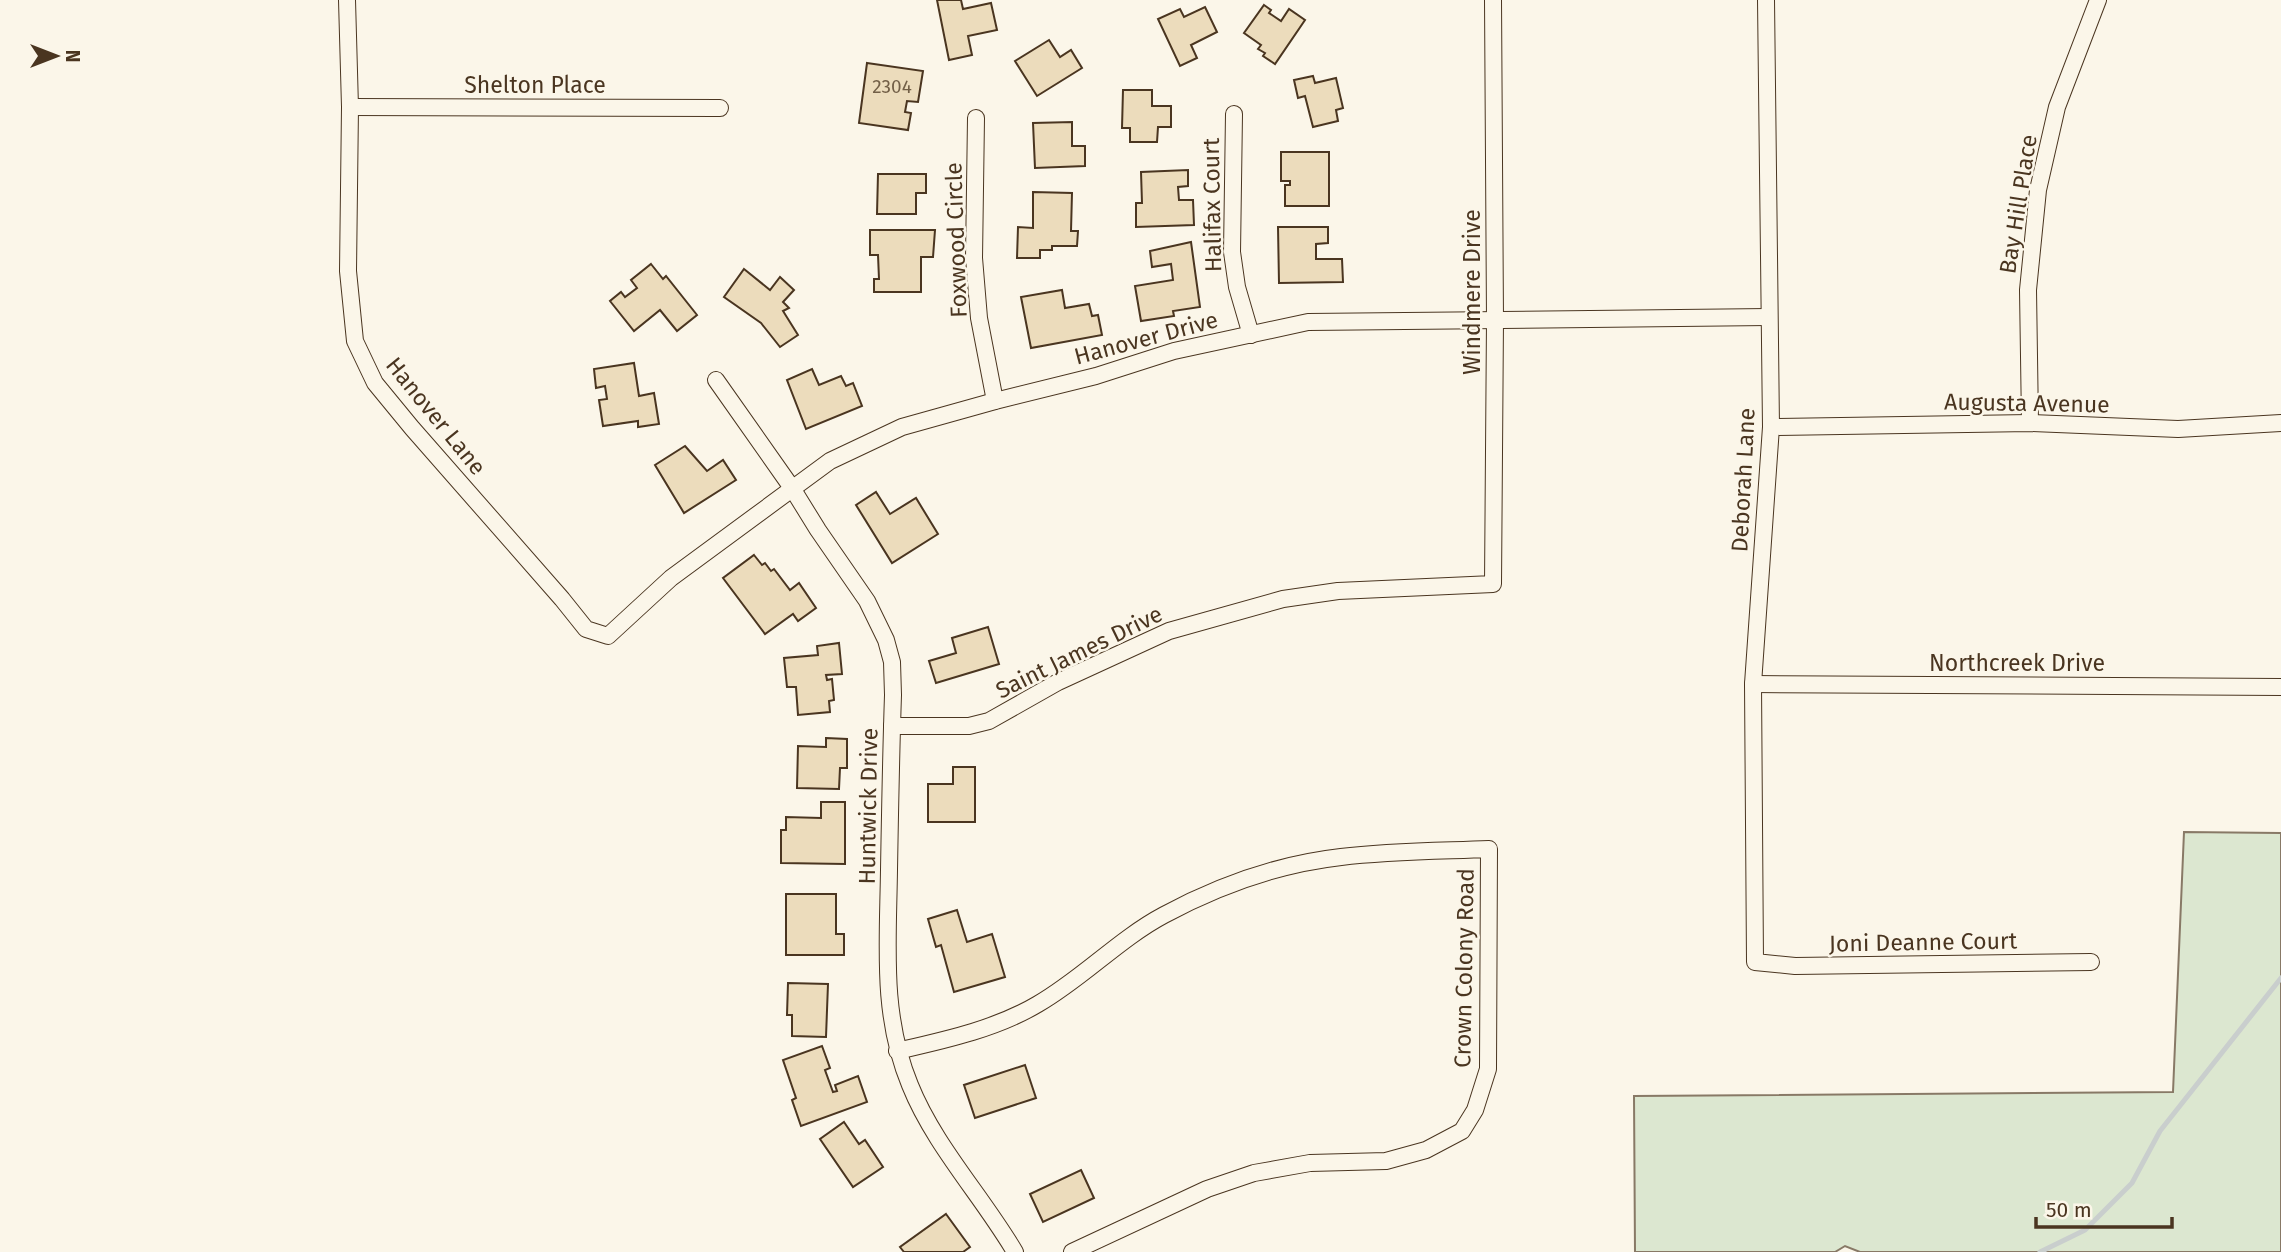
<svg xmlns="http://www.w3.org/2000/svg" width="2281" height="1252" font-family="'Fira Sans',sans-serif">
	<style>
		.green { fill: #dce7d0; stroke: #887966; stroke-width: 2 }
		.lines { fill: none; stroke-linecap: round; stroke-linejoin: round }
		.stream { stroke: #c9cecd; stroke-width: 5 }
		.building { fill: #ecdcbc; stroke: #4a3520; stroke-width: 2 }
		.street-casing { stroke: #4a3520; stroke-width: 18 }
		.street { stroke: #fbf6e9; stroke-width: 16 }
		.labels { text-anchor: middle; stroke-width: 5; stroke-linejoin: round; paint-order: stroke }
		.number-label { font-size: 19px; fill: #725f47 }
		.street-label { font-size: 23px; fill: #4a3520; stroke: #fbf6e9 }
	</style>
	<rect width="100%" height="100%" fill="#fbf6e9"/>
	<path class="green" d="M2184,832L2281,833V1252H1860L1845,1246L1835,1252H1635L1634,1096L2173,1092Z"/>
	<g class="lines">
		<path class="stream" d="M2040,1252L2085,1230L2132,1183L2160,1131L2281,978"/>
	</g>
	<g class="building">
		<path d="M937,0H961L963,9L991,3L997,30L968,36L972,55L949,60Z"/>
		<path d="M1264,5L1271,10L1269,13L1281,21L1289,9L1305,20L1275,64L1263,56L1265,53L1258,49L1261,45L1244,33Z"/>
		<path d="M1205,7L1217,32L1191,45L1197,58L1180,66L1158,19L1180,9L1184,17Z"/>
		<path d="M1049,40L1060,57L1071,50L1082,68L1037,96L1015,61Z"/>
		<path d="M867,63L923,71L918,102L907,101L905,112L911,113L908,130L859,123Z"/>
		<path d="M1313,76L1315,83L1336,78L1343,108L1336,110L1338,121L1313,127L1305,96L1298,98L1294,80Z"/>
		<path d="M1123,90H1152V106H1171V127H1158L1157,142H1130V128H1122Z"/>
		<path d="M1072,122V146H1085V166L1035,168L1033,123Z"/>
		<path d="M1281,152H1329V206H1285V185H1290V181H1281Z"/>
		<path d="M1188,170V186L1178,187L1179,200H1193L1194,225L1136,227V203H1142L1141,172Z"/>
		<path d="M878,174H926V193H916V214H877Z"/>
		<path d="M1033,192L1072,193L1071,231H1078L1077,246H1052V250H1040V258H1017L1018,227L1033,228Z"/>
		<path d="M1278,227H1328V243L1316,244V259H1342L1343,282L1279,283Z"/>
		<path d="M870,230H935L933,257H921V292H874V279H879L878,255H870Z"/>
		<path d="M1191,242L1200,307L1173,311L1174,316L1141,321L1135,286L1173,280L1171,264L1152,267L1150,251Z"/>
		<path d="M651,264L663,279L666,276L697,315L677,331L660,310L634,331L610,301L621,292L625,297L637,288L631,280Z"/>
		<path d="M744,269L770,290L780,277L794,290L783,302L789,308L783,311L798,335L780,347L761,323L724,297Z"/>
		<path d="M1062,290L1065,308L1089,304L1092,316L1098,315L1102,335L1031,348L1021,297Z"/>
		<path d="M634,363L639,396L654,393L659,424L638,427V421L603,426L599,400L607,399L605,386L596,388L594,369Z"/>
		<path d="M812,369L819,385L841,376L846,386L853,383L862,406L806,429L787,380Z"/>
		<path d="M685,446L707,471L723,460L736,480L684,513L655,465Z"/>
		<path d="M876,492L890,514L916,498L938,534L892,563L856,505Z"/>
		<path d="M754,555L762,565L765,563L771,571L774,569L790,590L799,583L816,608L798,621L793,614L765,634L723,578Z"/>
		<path d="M988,627L999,664L936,683L929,661L956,653L952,638Z"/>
		<path d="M839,643L842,674L826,675L827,680L832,679L834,700L829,701L830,712L798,715L796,687H787L784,658L818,655L817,646Z"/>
		<path d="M826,738L847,739V768H840L839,789L797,788L798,746L826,747Z"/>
		<path d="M953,767H975V822H928V784H953Z"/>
		<path d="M821,802H845V864L781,863V830H786V817L821,818Z"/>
		<path d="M786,894H836V934H844V955H786Z"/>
		<path d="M957,910L967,942L992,934L1005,977L954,992L941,945L936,947L928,919Z"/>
		<path d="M788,983L828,984L826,1037L792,1036V1015H787Z"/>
		<path d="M822,1046L830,1068L825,1070L833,1092L837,1091L835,1085L858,1076L867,1102L801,1126L792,1100L796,1098L783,1060Z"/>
		<path d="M1025,1065L1036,1098L975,1118L964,1085Z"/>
		<path d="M844,1122L859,1144L865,1140L883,1167L853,1187L820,1139Z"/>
		<path d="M1081,1170L1094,1198L1043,1222L1030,1194Z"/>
		<path d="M946,1214L970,1247L963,1252H904L900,1247Z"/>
	</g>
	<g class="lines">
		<g class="street-casing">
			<g id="street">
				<path d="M347,0L350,107L348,271L355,341L375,383L412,428L562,599L586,629L608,636L671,578L830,461L902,427L995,401L1096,376L1174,351L1308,322L1768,317"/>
				<path d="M1766,0L1771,427L1753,684L1755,962L1795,966L2091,962"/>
				<path d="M350,107L720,108"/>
				<path d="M1234,114L1232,252L1237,287L1251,335"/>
				<path d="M976,118L974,258L979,318L995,401"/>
				<path d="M716,380L792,488L818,530L867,601L886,640L892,662L893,695C891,753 890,812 889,870C888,945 881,1015 910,1085C934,1145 982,1196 1015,1252"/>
				<path d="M2030,423L2028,290L2038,190L2057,107L2098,0"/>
				<path d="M1771,427L2030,423L2178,429L2281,423"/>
				<path d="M1753,684L2281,687"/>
				<path d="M892,726H969L989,721L1058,682L1169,631L1283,599L1338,591L1493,584L1495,320L1493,0"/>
				<path d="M897,1051C945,1040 996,1029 1038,1004C1083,978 1119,939 1164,915C1218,886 1279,864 1341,857C1390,851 1440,851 1489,849L1488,1069L1475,1110L1462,1131L1426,1150L1386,1161L1310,1163L1254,1173L1207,1189L1072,1252"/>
			</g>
		</g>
		<use href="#street" class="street"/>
	</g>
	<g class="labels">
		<g class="number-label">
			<text x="892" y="93">2304</text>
		</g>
		<g class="street-label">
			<text x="535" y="93">Shelton Place</text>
			<text transform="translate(2018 204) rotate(-81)" y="8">Bay Hill Place</text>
			<text transform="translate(1212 205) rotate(-91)" y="8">Halifax Court</text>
			<text transform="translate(956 240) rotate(-92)" y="8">Foxwood Circle</text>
			<text transform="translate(1472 292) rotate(-90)" y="8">Windmere Drive</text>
			<text transform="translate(1146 338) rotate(-15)" y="8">Hanover Drive</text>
			<text transform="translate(2027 403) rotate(1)" y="8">Augusta Avenue</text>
			<text transform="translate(436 416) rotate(51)" y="8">Hanover Lane</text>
			<text transform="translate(1743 480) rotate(-87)" y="8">Deborah Lane</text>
			<text transform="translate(1079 652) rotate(-26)" y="8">Saint James Drive</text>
			<text x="2017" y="671">Northcreek Drive</text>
			<text transform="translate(868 806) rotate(-89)" y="8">Huntwick Drive</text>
			<text transform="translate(1923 942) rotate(-1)" y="8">Joni Deanne Court</text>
			<text transform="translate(1464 968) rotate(-89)" y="8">Crown Colony Road</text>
		</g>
	</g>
	<g transform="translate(56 56) rotate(90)" stroke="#fbf6e9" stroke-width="5" paint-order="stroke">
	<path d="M0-5L12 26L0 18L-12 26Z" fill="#4a3520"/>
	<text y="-10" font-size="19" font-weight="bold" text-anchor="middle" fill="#4a3520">N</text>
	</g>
	<path d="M2036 1217v10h136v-10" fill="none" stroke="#4a3520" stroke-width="3.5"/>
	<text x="2046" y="1217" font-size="21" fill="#4a3520" stroke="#fbf6e9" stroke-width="5" paint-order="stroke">50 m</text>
</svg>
